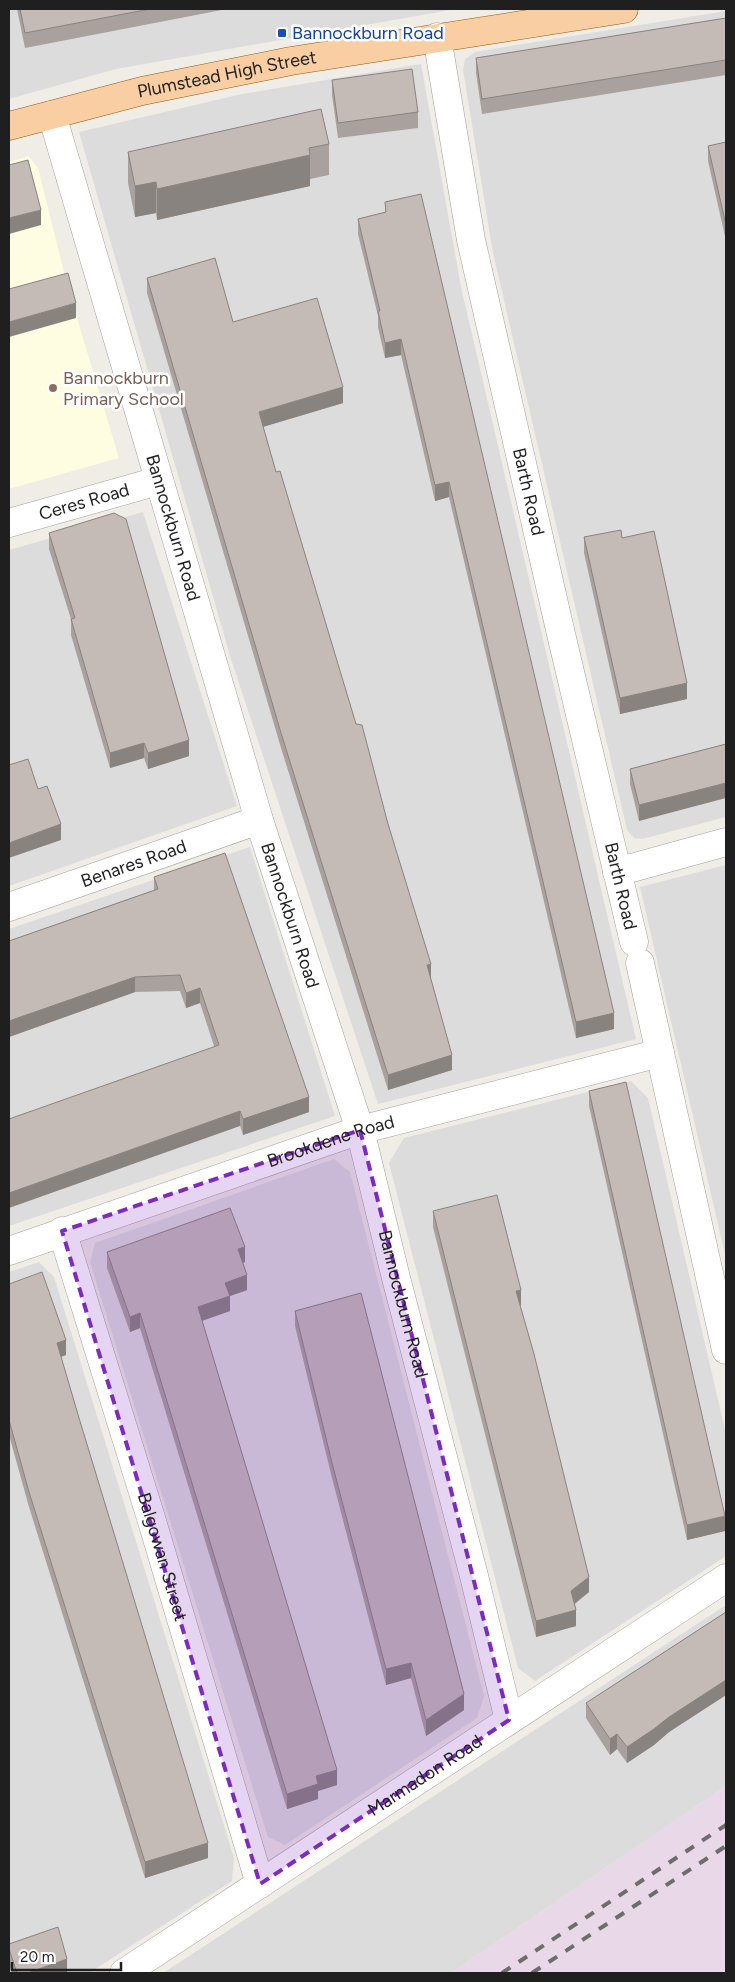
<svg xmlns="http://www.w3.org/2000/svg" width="735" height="1982" font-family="Figtree,sans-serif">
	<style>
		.residential { fill: #dddcdc }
		.industrial { fill: #e9d8e7 }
		.education { fill: #fefce1 }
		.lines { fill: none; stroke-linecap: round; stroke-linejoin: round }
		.street-casing { stroke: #a3a3a3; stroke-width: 29 }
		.primary-casing { stroke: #955c06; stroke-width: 29 }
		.street { stroke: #fff; stroke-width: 28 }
		.primary { stroke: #f8cea2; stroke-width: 28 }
		.rail { stroke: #6d6d6d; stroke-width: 4; stroke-dasharray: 10 10; stroke-linecap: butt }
		.wall { fill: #a9a19d }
		.shaded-wall { fill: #89837f }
		.building { fill: #c4bbb6; stroke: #89837f }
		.marked { fill: #7b2cbf; fill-opacity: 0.2; stroke: #7b2cbf; stroke-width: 4; stroke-dasharray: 10 6; stroke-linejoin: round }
		.transit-dot { fill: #1a4fb4; stroke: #fff; stroke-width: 2 }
		.education-dot { fill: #8d6e63; stroke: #fff; stroke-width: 2 }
		.labels { text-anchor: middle; stroke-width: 5; stroke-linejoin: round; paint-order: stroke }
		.transit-label { font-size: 18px; fill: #164399; stroke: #fff; text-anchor: start }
		.street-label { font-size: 18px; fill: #1f1f1f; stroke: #fff }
		.education-label { font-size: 18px; fill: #785e54; stroke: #fff; text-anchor: start }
	</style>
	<rect width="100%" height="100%" fill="#f0ece6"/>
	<g class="residential">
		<path d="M9,9H456L116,69L9,99Z"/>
		<path d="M726,11V817L642,839L634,838L627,830L493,253L463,70L465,59L475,52Z"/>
		<path d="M421,64L461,287L636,1039L378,1104L231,659L79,132L242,94Z"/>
		<path d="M143,512L237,806L9,886V550Z"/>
		<path d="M250,847L335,1116L9,1226V929Z"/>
		<path d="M726,865V1259L640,887Z"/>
		<path d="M631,1081L648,1098L726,1434V1556L535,1681L518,1668L389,1163L404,1138Z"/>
		<path d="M334,1159L350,1172L484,1696L477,1718L285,1845L268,1837L90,1262L95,1243Z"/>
		<path d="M39,1262L54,1277L234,1858L232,1881L89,1973H9V1272Z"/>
		<path d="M726,1605V1786L451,1973H163Z"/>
	</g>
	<path class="industrial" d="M726,1786V1973H451Z"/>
	<path class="education" d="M29,156L38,168L68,288L119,458L9,489V162Z"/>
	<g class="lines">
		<g class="street-casing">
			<g id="street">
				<path id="s1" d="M437,37L471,240L561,634L634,942"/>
				<path id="s2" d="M52,115L259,820L360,1130L396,1278L474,1576L509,1720"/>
				<path id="s3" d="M9,523L158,481"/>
				<path d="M617,872L726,842"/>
				<path id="s4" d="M9,907L259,820"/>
				<path d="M640,963L726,1350"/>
				<path id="s5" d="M62,1231L151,1518L260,1884"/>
				<path id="s6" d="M9,1251L360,1130L660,1053"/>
				<path id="s7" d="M124,1973L726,1578"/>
			</g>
		</g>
		<g class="primary-casing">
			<g id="primary">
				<path id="s8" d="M9,126L142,91L291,61L624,9"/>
			</g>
		</g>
		<use href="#street" class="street"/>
		<use href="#primary" class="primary"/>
		<g class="rail">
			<path d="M502,1973L726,1825"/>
			<path d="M532,1973L726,1846"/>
		</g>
	</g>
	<g class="wall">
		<path d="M17,9H227L25,48Z"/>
		<path d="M726,18V75L482,114L476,73V58Z"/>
		<path d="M332,80L418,112V128L338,138L332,95Z"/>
		<path d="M726,142V241L708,161V146Z"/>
		<path d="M329,144V175L310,179V186L157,220L156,213L135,217L128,183V152Z"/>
		<path d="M385,202L614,1029L576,1038L449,497L435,501L401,355L385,358L378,327V316L358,234V219L385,212Z"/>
		<path d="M147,278L233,322L343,403L263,427L276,472L356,724L388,824L431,979L452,1070L388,1090L281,748L147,293Z"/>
		<path d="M49,533L189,756L148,769L144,758L110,768L71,635V619L49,549Z"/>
		<path d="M584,537L622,538L687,699L620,714L584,553Z"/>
		<path d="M726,744L639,821L630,784V769Z"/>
		<path d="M154,877L309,1112L243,1135L200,1003L186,1008L180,991L135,992L9,1037V941L154,890Z"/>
		<path d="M589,1091L725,1531L687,1540L589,1106Z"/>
		<path d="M433,1211L521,1305L520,1306L589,1592L575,1604L576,1626L536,1637L433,1227Z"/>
		<path d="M107,1252L245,1262L243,1263L247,1290L230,1296V1311L202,1321L337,1785L318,1791V1799L287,1809L140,1328L130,1332L107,1268Z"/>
		<path d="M9,1284L66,1355L61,1357L208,1858L145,1878L29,1507L9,1435Z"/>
		<path d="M295,1311L464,1710L426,1736L411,1678L386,1685L332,1478L295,1326Z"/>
		<path d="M726,1612V1695L669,1732L654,1745L627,1763L617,1749L610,1755L586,1718V1703Z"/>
		<path d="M9,1944L67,1973H12L9,1965Z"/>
	</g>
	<g class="shaded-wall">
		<path d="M310,155V186L157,220V189Z"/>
		<path d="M156,182V213L135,217V186Z"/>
		<path d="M41,210V225L9,234V218Z"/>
		<path d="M76,303V318L9,337V322Z"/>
		<path d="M401,339V355L385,358V343Z"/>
		<path d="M343,387V403L259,428V412Z"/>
		<path d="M449,482V497L435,501V485Z"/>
		<path d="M687,683V699L620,714V698Z"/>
		<path d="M189,740V756L148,769V753Z"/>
		<path d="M144,743V758L110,768V753Z"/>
		<path d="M726,783V798L639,821V805Z"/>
		<path d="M61,824V840L9,858V843Z"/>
		<path d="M431,964V979L427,965Z"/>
		<path d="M135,977V992L9,1037V1021Z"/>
		<path d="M200,988V1003L186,1008V993Z"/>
		<path d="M614,1013V1029L576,1038V1022Z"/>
		<path d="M452,1055V1070L388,1090V1075Z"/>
		<path d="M309,1097V1112L243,1135V1119Z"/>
		<path d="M240,1111V1126L9,1208V1193Z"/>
		<path d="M245,1247V1262L238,1264V1249Z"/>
		<path d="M247,1275V1290L230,1296V1311L198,1322V1307L225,1283Z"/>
		<path d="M521,1290V1305L516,1307V1291Z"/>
		<path d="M140,1313V1328L130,1332V1317Z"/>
		<path d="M66,1340V1355L57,1358V1343Z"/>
		<path d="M725,1516V1531L687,1540V1525Z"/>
		<path d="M589,1577V1592L571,1606V1591Z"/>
		<path d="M576,1610V1626L536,1637V1621Z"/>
		<path d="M411,1663V1678L386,1685V1669Z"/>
		<path d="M726,1680V1695L669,1732L654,1745L627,1763V1747L669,1717Z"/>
		<path d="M464,1694V1710L426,1736V1720Z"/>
		<path d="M617,1734V1749L610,1755V1739Z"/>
		<path d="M337,1770V1785L318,1791V1799L287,1809V1794L316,1776Z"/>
		<path d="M208,1843V1858L145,1878V1862Z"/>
		<path d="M67,1959V1973H28Z"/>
	</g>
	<g class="building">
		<path d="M20,9H150L25,33Z"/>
		<path d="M726,18V60L482,99L476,58Z"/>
		<path d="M412,69L418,112L338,123L332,80Z"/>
		<path d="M321,109L329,144L309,148L310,155L157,189L156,182L135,186L128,152Z"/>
		<path d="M726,142V225L708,146Z"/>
		<path d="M28,160L41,210L9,218V165Z"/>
		<path d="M421,194L614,1013L576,1022L449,482L435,485L401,339L385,343L378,311H380L358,219L386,212L385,202Z"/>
		<path d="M215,258L233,322L317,298L343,387L259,412L276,472L280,471L356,724L362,725L388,824L431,964L427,965L452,1055L388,1075L281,733L147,278Z"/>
		<path d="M68,273L76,303L9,322V289Z"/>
		<path d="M114,513L126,519L189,740L148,753L144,743L110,753L71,619L75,618L49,533Z"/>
		<path d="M621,530L622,538L654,531L687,683L620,698L584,537Z"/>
		<path d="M726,744V783L639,805L630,769Z"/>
		<path d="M28,759L38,789L47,786L61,824L9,843V765Z"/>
		<path d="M225,853L309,1097L243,1119L240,1111L9,1193V1119L219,1045L200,988L186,993L180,975L135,977L9,1021V941L158,889L154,877Z"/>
		<path d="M626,1082L725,1516L687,1525L589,1091Z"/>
		<path d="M497,1195L521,1290L516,1291L534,1354L589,1577L571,1591L576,1610L536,1621L433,1211Z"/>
		<path d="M230,1208L245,1247L238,1249L247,1275L225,1283L230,1296L198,1307L337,1770L316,1776L318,1784L287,1794L140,1313L130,1317L107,1252Z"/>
		<path d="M42,1272L66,1340L57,1343L79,1418L208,1843L145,1862L29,1492L9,1420V1284Z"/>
		<path d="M361,1293L464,1694L426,1720L411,1663L386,1669L332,1463L295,1311Z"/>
		<path d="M726,1612V1680L669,1717L654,1729L627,1747L617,1734L610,1739L586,1703Z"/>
		<path d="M58,1927L67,1959L28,1973H17L9,1949V1944Z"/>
	</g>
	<path class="marked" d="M360,1130L509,1720L260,1884L62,1231Z"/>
	<rect class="transit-dot" x="277" y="28" width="10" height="10" rx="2.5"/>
	<circle class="education-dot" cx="53" cy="388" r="5"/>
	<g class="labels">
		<g class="transit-label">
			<text x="292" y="39">Bannockburn Road</text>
		</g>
		<g class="street-label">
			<text dy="6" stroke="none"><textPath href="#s8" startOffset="224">Plumstead High Street</textPath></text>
			<text dy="6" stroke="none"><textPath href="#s1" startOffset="464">Barth Road</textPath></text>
			<text dy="6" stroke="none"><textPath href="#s3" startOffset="78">Ceres Road</textPath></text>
			<text dy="6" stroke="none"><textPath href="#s2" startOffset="430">Bannockburn Road</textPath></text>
			<text dy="6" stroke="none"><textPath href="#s4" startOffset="132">Benares Road</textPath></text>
			<text dy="6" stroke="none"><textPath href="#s1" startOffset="869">Barth Road</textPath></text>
			<text dy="6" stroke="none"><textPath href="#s2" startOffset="835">Bannockburn Road</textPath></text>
			<text dy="6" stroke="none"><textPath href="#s6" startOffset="340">Brookdene Road</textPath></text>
			<text dy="6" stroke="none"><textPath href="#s2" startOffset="1240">Bannockburn Road</textPath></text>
			<text dy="6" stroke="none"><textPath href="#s5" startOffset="341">Balgowan Street</textPath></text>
			<text dy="6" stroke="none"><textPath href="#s7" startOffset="360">Marmadon Road</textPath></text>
		</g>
		<g class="education-label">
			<text x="63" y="384">Bannockburn<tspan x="63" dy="21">Primary School</tspan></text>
		</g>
	</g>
	<rect width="735" height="1982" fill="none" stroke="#1f1f1f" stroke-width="20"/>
	<path d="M12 1962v8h109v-8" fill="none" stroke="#1f1f1f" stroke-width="2.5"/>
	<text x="20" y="1962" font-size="15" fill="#1f1f1f" stroke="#ffffff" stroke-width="4" paint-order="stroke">20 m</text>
</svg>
